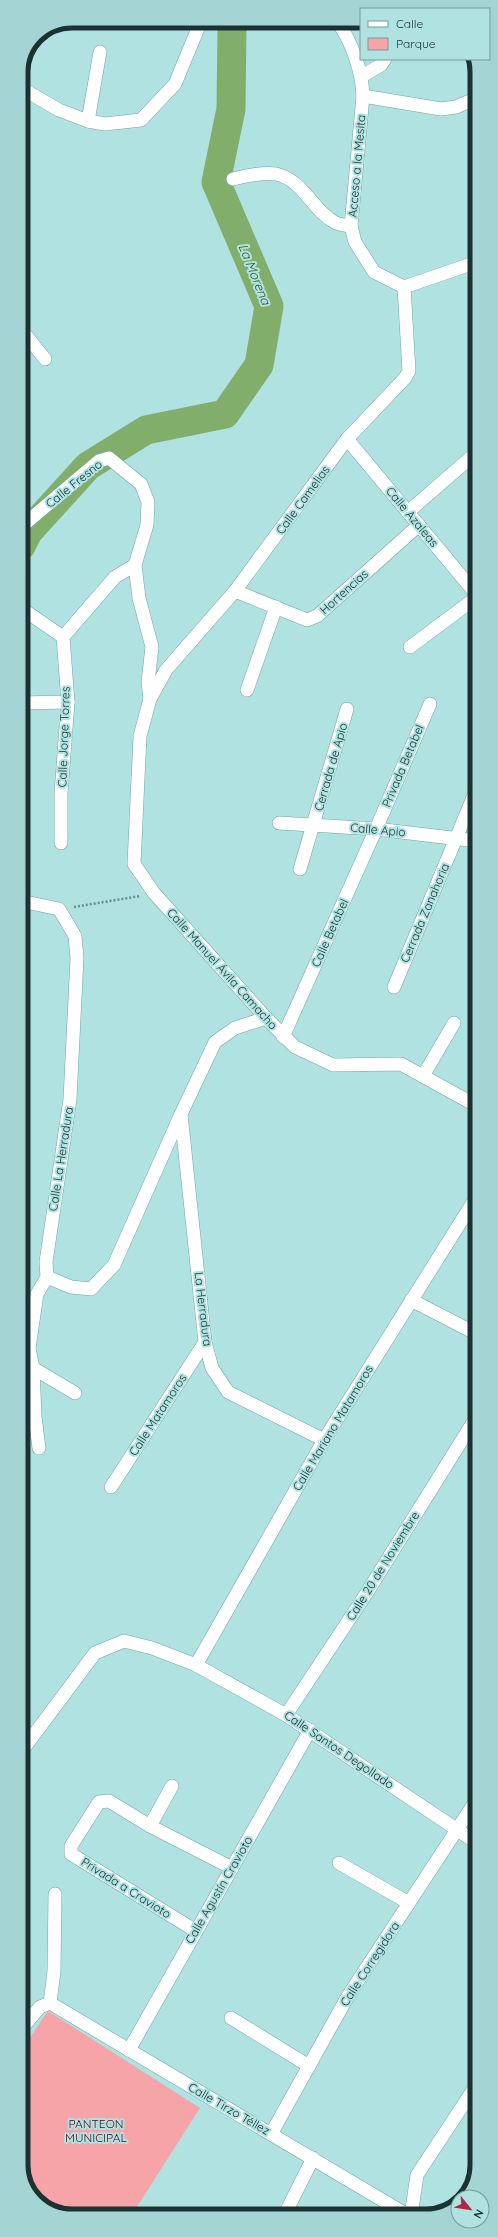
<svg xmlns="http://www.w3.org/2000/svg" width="498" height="2237" font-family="Quicksand,sans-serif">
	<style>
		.green { fill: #f6a4a8 }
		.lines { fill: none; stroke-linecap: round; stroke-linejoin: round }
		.river { stroke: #82ae6c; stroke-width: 29 }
		.minor-casing { stroke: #73a4a4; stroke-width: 14 }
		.path { stroke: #698e8e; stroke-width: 2.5; stroke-dasharray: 2 2; stroke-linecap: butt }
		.minor { stroke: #fff; stroke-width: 13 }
		.labels { text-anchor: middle; stroke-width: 4; stroke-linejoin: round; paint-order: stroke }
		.street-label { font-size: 12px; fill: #1c3131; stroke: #b0e2e2 }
		.park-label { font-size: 12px; fill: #550719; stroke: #b0e2e2 }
		.water-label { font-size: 13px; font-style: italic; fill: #305a16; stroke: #b0e2e2 }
		.rim { fill: none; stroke: #1c3131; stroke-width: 5 }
	</style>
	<rect width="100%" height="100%" fill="#b0e2e2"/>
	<path class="green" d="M48,2011L200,2108L131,2216H66L36,2201L21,2172V2051Z"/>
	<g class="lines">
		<path class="river" d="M21,546L28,532L88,466L146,430L225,414L259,365L269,306L216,182L231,109L232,28L235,21"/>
		<g class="minor-casing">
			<g id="minor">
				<path d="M337,21C352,42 362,71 363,96L351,226L355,242L374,272L404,287L477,262"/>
				<path d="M362,76L381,65L385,59"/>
				<path d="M21,88L59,110L88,121L105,124L141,120L175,84L201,21"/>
				<path d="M363,96L441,109L456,107L477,98"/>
				<path d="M88,121L100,52"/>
				<path d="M233,179C246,176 262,172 276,174C304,180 313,212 336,223C340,225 346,225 351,226"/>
				<path d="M404,287L409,371L405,378L347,439L235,591L166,670L150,699L140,736L134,864L154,893L266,1018L295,1047L333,1065L401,1064L477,1106"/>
				<path d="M21,329L45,359"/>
				<path d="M347,439L477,595"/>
				<path d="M408,512L477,452"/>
				<path d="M21,527L99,461L109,458L141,484L148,502L147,525L135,565L139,598L152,647L148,682L150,699"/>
				<path d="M235,591L307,620L317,616L419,525"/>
				<path d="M21,608L63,637"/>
				<path d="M410,647L477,597"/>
				<path d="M247,690L276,607"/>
				<path d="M21,703L68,702"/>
				<path d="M279,823L376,829L477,841"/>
				<path d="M61,843V793L68,702L63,637L115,577L135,565"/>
				<path d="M300,869L347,709"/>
				<path d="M21,901L59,909L75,936L77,958L70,1099L46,1262L47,1277L37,1294L29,1348L33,1368L35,1417L39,1448"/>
				<path d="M394,987L477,788"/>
				<path d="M283,1037L376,829L430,704"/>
				<path d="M423,1076L454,1023"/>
				<path d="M181,1114L205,1342L212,1368L228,1392L324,1440"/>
				<path d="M47,1277L71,1287L91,1289L114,1265L181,1114L215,1042L235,1028L266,1018"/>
				<path d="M411,1300L477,1334"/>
				<path d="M33,1368L75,1393"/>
				<path d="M111,1487L205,1342"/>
				<path d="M196,1665L324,1440L477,1196"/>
				<path d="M286,1715L366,1594L477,1416"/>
				<path d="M21,1752L95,1653L124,1641L152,1648L196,1665L286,1715L477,1843"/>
				<path d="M150,1826L172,1786"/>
				<path d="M339,1863L409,1903"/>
				<path d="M196,1931L71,1854V1846L99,1802L109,1801L150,1826L232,1868"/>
				<path d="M50,2003L409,2216"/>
				<path d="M50,2003L54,1971L55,1894"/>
				<path d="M231,2018L309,2066"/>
				<path d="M21,2029L40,2007L50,2003"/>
				<path d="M129,2050L310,1730"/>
				<path d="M271,2134L348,1996L477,1799"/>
				<path d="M284,2216L313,2158"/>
				<path d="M411,2216L417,2175L477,2084"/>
			</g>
		</g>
		<path class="path" d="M74,907L140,896"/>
		<use href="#minor" class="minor"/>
	</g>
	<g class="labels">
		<g class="street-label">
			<text transform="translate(357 166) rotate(-85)" y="4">Acceso a la Mesita</text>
			<text transform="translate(74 484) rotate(-39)" y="4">Calle Fresno</text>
			<text transform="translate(303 500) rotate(-54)" y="4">Calle Camelias</text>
			<text transform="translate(412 517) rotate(50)" y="4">Calle Azaleas</text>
			<text transform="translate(344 592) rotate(-42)" y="4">Hortencias</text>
			<text transform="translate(64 737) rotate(-88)" y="4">Calle Jorge Torres</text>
			<text transform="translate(403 766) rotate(-67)" y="4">Privada Betabel</text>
			<text transform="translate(331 767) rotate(-74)" y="4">Cerrada de Apio</text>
			<text transform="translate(378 830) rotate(5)" y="4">Calle Apio</text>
			<text transform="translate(425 913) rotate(-67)" y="4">Cerrada Zanahoria</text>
			<text transform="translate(330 933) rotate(-66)" y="4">Calle Betabel</text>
			<text transform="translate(222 969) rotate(48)" y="4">Calle Manuel Ávila Camacho</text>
			<text transform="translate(61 1159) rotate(-81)" y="4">Calle La Herradura</text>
			<text transform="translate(203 1309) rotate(83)" y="4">La Herradura</text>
			<text transform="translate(158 1415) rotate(-57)" y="4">Calle Matamoros</text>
			<text transform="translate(333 1428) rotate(-59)" y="4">Calle Mariano Matamoros</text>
			<text transform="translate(383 1566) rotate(-58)" y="4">Calle 20 de Noviembre</text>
			<text transform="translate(339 1750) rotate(34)" y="4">Calle Santos Degollado</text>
			<text transform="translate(126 1888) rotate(32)" y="4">Privada a Cravioto</text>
			<text transform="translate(219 1890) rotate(-60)" y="4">Calle Agustín Cravioto</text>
			<text transform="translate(370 1964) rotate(-57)" y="4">Calle Corregidora</text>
			<text transform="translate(229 2109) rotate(30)" y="4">Calle Tirzo Téllez</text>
		</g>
		<g class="park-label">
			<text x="96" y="2128">PANTEON<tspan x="96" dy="14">MUNICIPAL</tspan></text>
		</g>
		<g class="water-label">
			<text transform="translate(255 274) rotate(68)" y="5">La Morena</text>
		</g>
	</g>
	<path d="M0 0H498V2237H0ZM72 28H426A44 44 0 0 1 470 72V2165A44 44 0 0 1 426 2209H72A44 44 0 0 1 28 2165V72A44 44 0 0 1 72 28Z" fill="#a4d4d4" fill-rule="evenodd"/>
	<path class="rim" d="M72 28H426A44 44 0 0 1 470 72V2165A44 44 0 0 1 426 2209H72A44 44 0 0 1 28 2165V72A44 44 0 0 1 72 28Z"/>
	<rect x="360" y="8" width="130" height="52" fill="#b0e2e2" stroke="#759b9b"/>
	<rect x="368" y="21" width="20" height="6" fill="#ffffff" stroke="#759b9b"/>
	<text x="396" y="28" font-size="12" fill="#1c3131">Calle</text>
	<rect x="368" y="38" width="20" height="12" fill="#f6a4a8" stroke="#759b9b"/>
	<text x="396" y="48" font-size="12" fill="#1c3131">Parque</text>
	<g transform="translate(470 2209) rotate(120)"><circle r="19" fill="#b0e2e2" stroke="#759b9b"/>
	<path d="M0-3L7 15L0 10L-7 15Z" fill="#b62442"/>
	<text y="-6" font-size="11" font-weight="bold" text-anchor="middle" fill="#1c3131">N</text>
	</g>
</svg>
